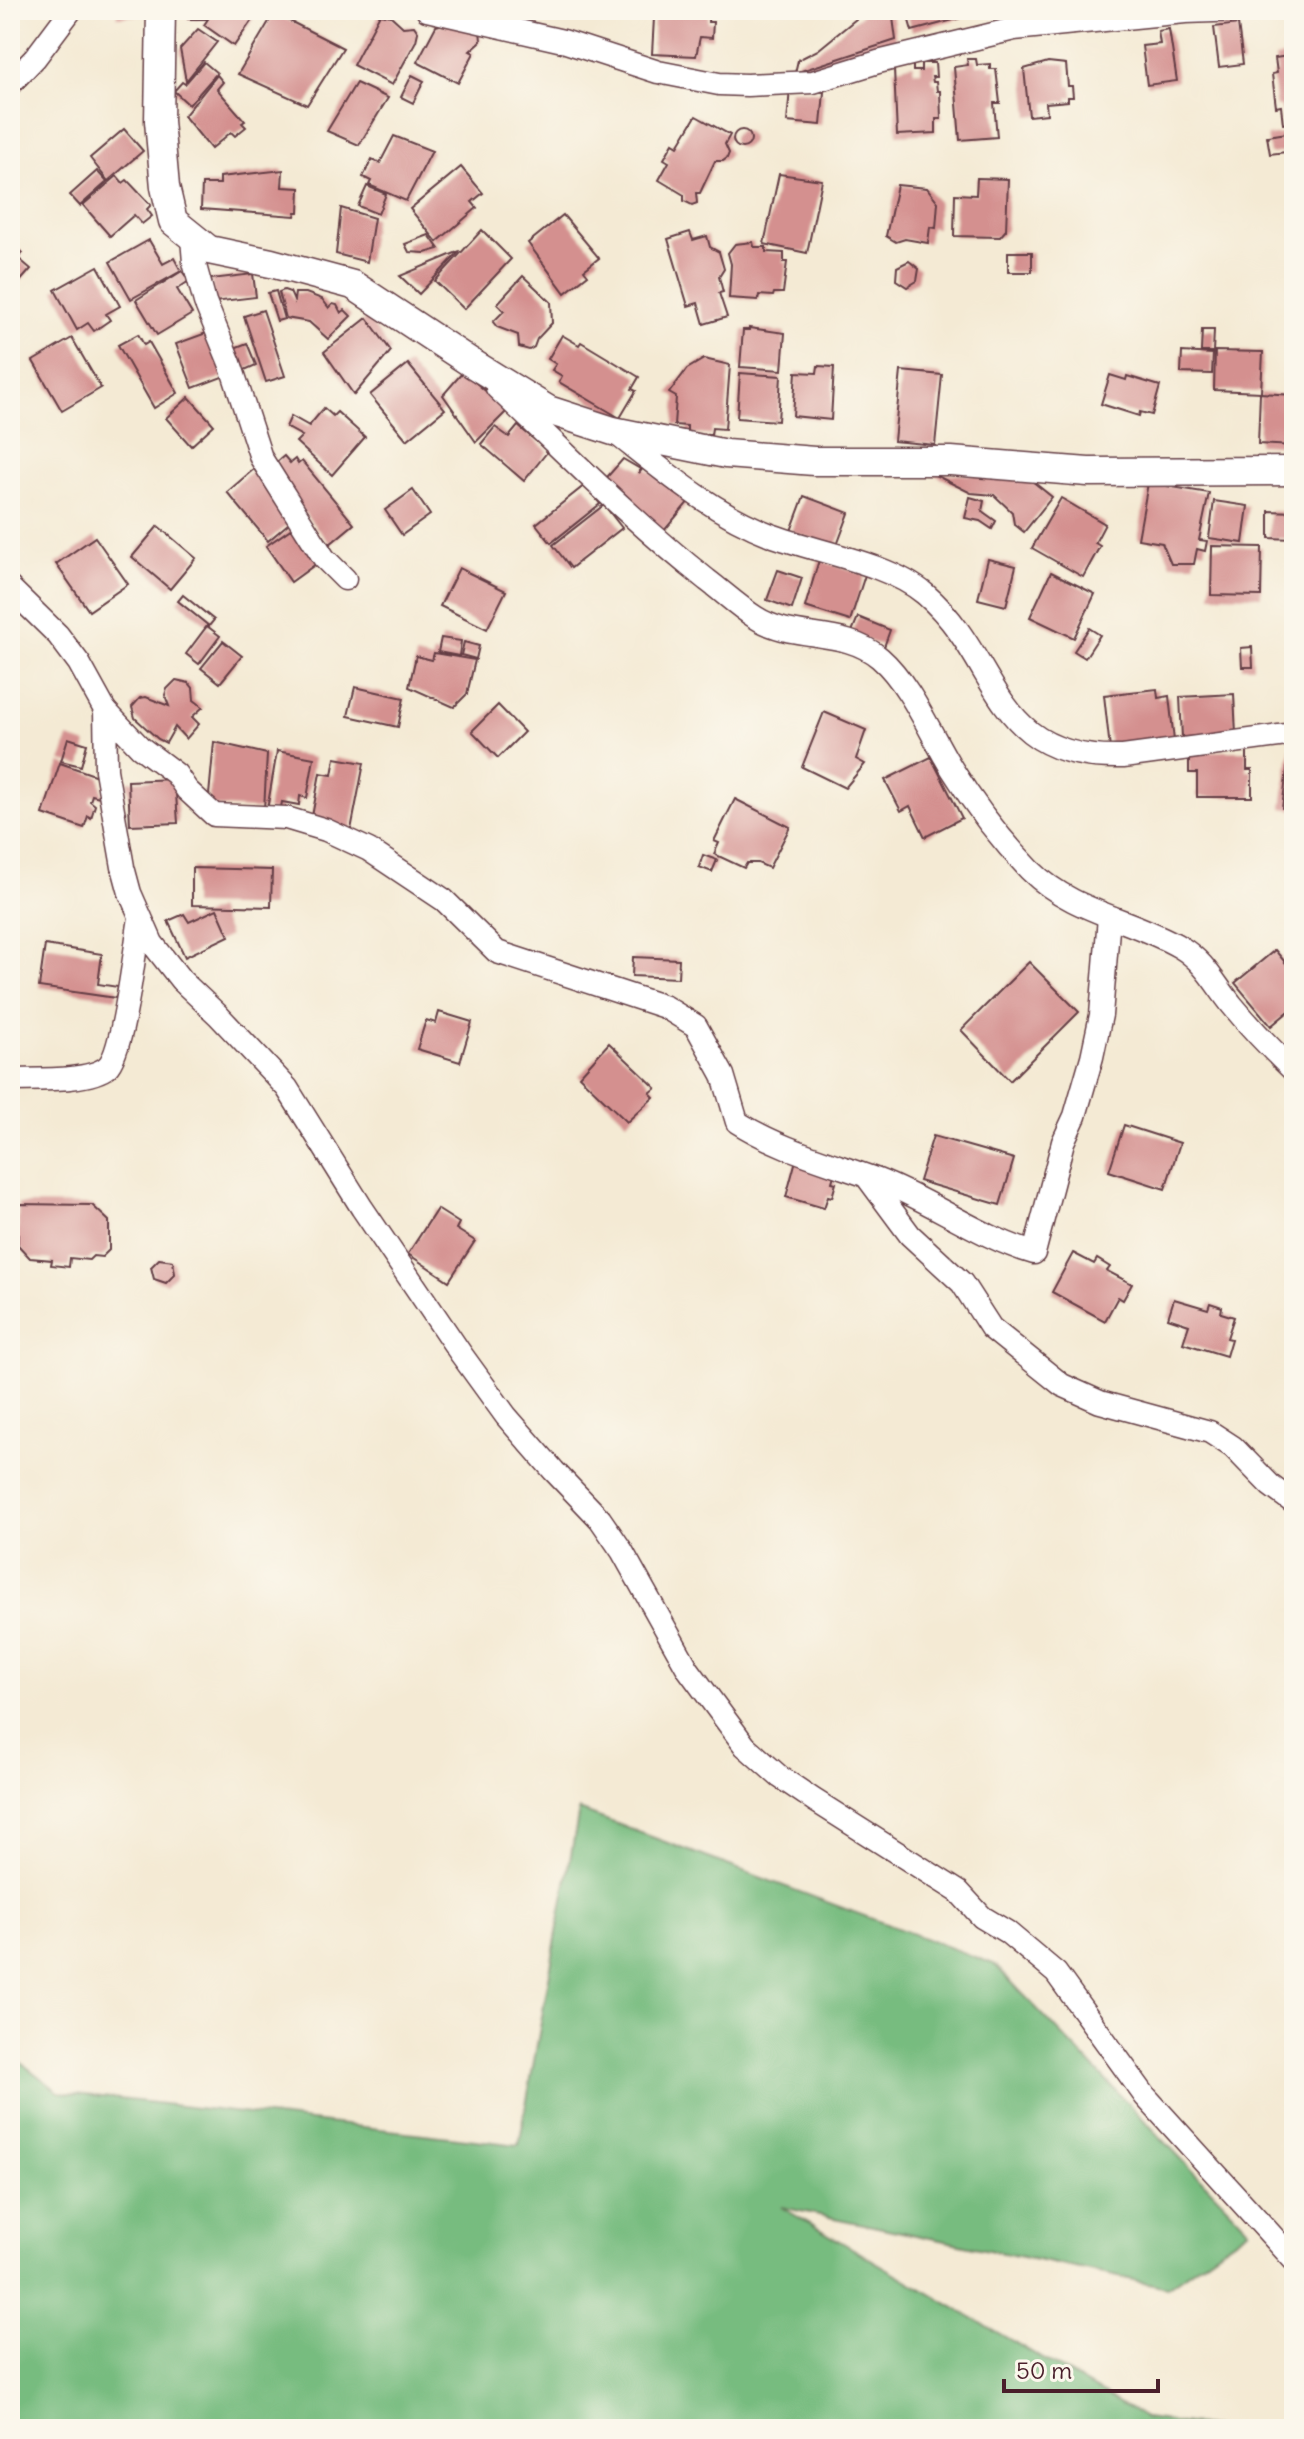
<svg xmlns="http://www.w3.org/2000/svg" width="1304" height="2439" font-family="Delius,sans-serif">
	<style>
		.forest { fill: #77bc7f; stroke: #606e55; stroke-width: 2 }
		.building { fill: #d4908f }
		.lines { fill: none; stroke-linecap: round; stroke-linejoin: round }
		.minor-casing { stroke: #643d44; stroke-width: 25 }
		.major-casing { stroke: #643d44; stroke-width: 31 }
		.minor { stroke: #fff; stroke-width: 22 }
		.major { stroke: #fff; stroke-width: 28 }
	</style>
	<rect width="100%" height="100%" fill="#fbf7ec"/>
	<filter id="ink" filterUnits="userSpaceOnUse"><feTurbulence type="fractalNoise" baseFrequency=".0125" numOctaves="2"/><feDisplacementMap in="SourceGraphic" scale="16" xChannelSelector="R" yChannelSelector="G"/><feConvolveMatrix kernelMatrix="1 2 1 2 8 2 1 2 1" color-interpolation-filters="sRGB"/></filter>
	<filter id="wash" filterUnits="userSpaceOnUse"><feTurbulence type="fractalNoise" baseFrequency=".006" numOctaves="4" result="noise"/><feDisplacementMap in="SourceGraphic" scale="32" xChannelSelector="R" yChannelSelector="G"/><feGaussianBlur stdDeviation="1.8" result="paint"/><feColorMatrix in="noise" values="0 0 0 0 0 0 0 0 0 0 0 0 0 0 0 0 0 1.4 0 .05"/><feComposite in="paint" operator="in"/></filter>
	<g filter="url(#wash)">
		<rect width="100%" height="100%" fill="#f4ead4"/>
		<path class="forest" d="M579,1810L994,1964L1249,2229L1167,2287L781,2207L1145,2418L1225,2429H10V2054L59,2092L519,2145Z"/>
		<g id="blocks">
			<g class="building">
				<path d="M117,10H144V15L117,17Z"/>
				<path d="M188,10H212L206,19H188Z"/>
				<path d="M214,10H259L234,46L204,25Z"/>
				<path d="M646,10H709L708,22H713L712,38L700,37L696,56L652,54L654,18L646,17Z"/>
				<path d="M867,10H892L896,40L795,73L798,60L818,50Z"/>
				<path d="M910,10H987V11L912,31L908,17Z"/>
				<path d="M274,13L343,48L307,105L238,74Z"/>
				<path d="M380,14L391,16L403,27L414,26L418,32L416,41L392,85L353,65Z"/>
				<path d="M447,23L480,30L481,41L470,51L474,53L458,83L417,62L436,26Z"/>
				<path d="M1238,24L1243,64L1219,67L1214,27Z"/>
				<path d="M198,29L217,42L186,81L180,49Z"/>
				<path d="M1169,29L1177,81L1147,85L1142,46L1160,44L1158,31Z"/>
				<path d="M1294,55V123L1283,124L1281,106L1276,107L1272,74L1277,73L1275,58Z"/>
				<path d="M967,59H976L977,65L990,64V69H996L1000,103H994L997,137L960,140L954,67L968,65Z"/>
				<path d="M204,62L217,73L189,105L174,91L182,82L185,84Z"/>
				<path d="M1048,62L1066,64L1068,86H1072L1073,97H1068V101L1046,103L1047,114L1029,116L1024,69Z"/>
				<path d="M921,63H935L936,77H932L933,82H936L937,91H940L941,119H936V133L897,135L894,69L913,64V71H921Z"/>
				<path d="M217,75L223,82L217,89L245,121L242,123L246,127L235,136L231,132L211,149L184,116Z"/>
				<path d="M412,75L424,81L413,103L401,97Z"/>
				<path d="M356,83L388,98L359,145L327,131Z"/>
				<path d="M790,89L824,92L821,125L787,122Z"/>
				<path d="M696,116L730,135L725,144L729,153L727,158L723,161H715L700,193H696L697,203L692,205L684,201V195L659,180L669,162L664,159L673,143L678,146Z"/>
				<path d="M124,129L143,151L108,181L90,158Z"/>
				<circle cx="742" cy="139" r="9"/>
				<path d="M1294,132V151L1270,154L1267,136Z"/>
				<path d="M394,136L432,151L406,201L369,185L371,181L363,177L372,159L380,163Z"/>
				<path d="M461,167L483,193L472,202L477,208L437,242L410,209Z"/>
				<path d="M283,170L282,187L300,188L299,212H296L295,216L201,209L202,184H220V177Z"/>
				<path d="M97,171L107,182L80,206L70,195Z"/>
				<path d="M779,174L822,180L807,253L764,244Z"/>
				<path d="M117,176L123,183L127,180L145,199L151,205L147,209L152,216L142,224L134,215L110,236L83,205Z"/>
				<path d="M977,178L1008,179L1006,230L1000,237L954,236L955,194L976,195Z"/>
				<path d="M897,185L927,188L938,202L936,228L930,227L928,243L905,239L896,242L886,236Z"/>
				<path d="M367,186L386,194L378,214L358,206Z"/>
				<path d="M341,208L374,218L367,262L336,254Z"/>
				<path d="M563,215L599,258L584,270L588,275L565,293L528,243Z"/>
				<path d="M482,230L511,259L464,309L435,281Z"/>
				<path d="M690,232L693,240L707,236L710,247L719,252L724,269L719,277L723,292L719,293L727,317L704,324L698,303L688,306L668,239Z"/>
				<path d="M429,235L439,249L425,253L409,252L405,244Z"/>
				<path d="M10,239L23,253L18,258L31,269L10,293Z"/>
				<path d="M149,240L163,264L174,258L181,271L131,299L110,262Z"/>
				<path d="M753,242L754,247H766V252L784,253V262H787L783,293H774L773,296L759,295L758,300L729,298L731,264L728,253L735,244Z"/>
				<path d="M460,251L419,294L400,276Z"/>
				<rect x="1008" y="252" width="24" height="20"/>
				<path d="M909,261L919,269L917,281L907,287L896,280L897,267Z"/>
				<path d="M98,266L120,306L106,314L110,320L94,331L88,323L77,330L55,290Z"/>
				<path d="M182,271L189,281L177,289L192,314L157,335L136,300Z"/>
				<path d="M253,274L256,297L214,302L211,279Z"/>
				<path d="M523,276L551,302L552,323L537,339L534,347L529,350L519,347L518,335L497,327L493,322L504,311L497,304Z"/>
				<path d="M284,290L290,292L294,301L295,293H306L322,299L329,308L333,304L337,305L341,313L345,310L351,316L328,339L309,322L286,318L279,292Z"/>
				<path d="M276,291L284,319L277,321L268,293Z"/>
				<path d="M263,310L285,376L266,382L244,316Z"/>
				<path d="M367,318L391,351L354,395L324,352Z"/>
				<path d="M749,328L785,333L782,370L740,367L743,330H749Z"/>
				<path d="M1202,330H1214L1213,352H1201Z"/>
				<path d="M209,332L225,376L193,388L176,344Z"/>
				<path d="M138,334L144,345L149,342L178,393L154,408L118,345Z"/>
				<path d="M562,335L579,345L581,342L639,377L632,389L636,391L620,418L559,382L562,376L552,370L556,364L548,359Z"/>
				<path d="M72,338L101,388L62,411L33,361Z"/>
				<path d="M247,343L256,365L238,373L229,350Z"/>
				<path d="M1215,351L1263,352L1261,392L1214,390Z"/>
				<path d="M1182,352L1213,354L1212,374L1181,373Z"/>
				<path d="M704,359L730,365L725,429L712,428L711,435L687,434V426L674,425L676,397L669,393L687,369Z"/>
				<path d="M408,364L445,409L407,440L370,395Z"/>
				<path d="M818,366L834,367L831,420L793,416L796,372L817,373Z"/>
				<path d="M901,371L942,375L935,445L894,441Z"/>
				<path d="M463,372L508,410L476,442L443,395Z"/>
				<path d="M740,373L781,376L778,421L737,418Z"/>
				<path d="M1110,375L1126,380L1127,376L1160,386L1152,415L1140,412L1139,416L1101,404Z"/>
				<path d="M1260,393L1294,395V446L1258,444Z"/>
				<path d="M189,397L214,425L191,446L166,418Z"/>
				<path d="M324,408L333,416L337,412L365,437L332,475L296,442L302,436L286,427L291,416L309,426Z"/>
				<path d="M518,426L548,451L524,481L481,444L495,427L509,437Z"/>
				<path d="M284,456L290,463L295,459L298,464L302,461L354,524L330,544L278,481L272,466Z"/>
				<path d="M623,459L640,469L639,473L644,467L690,500L658,538L601,484Z"/>
				<path d="M254,469L295,518L268,541L227,492Z"/>
				<path d="M931,473L1027,477L1052,497L1024,532L1014,524L1012,512L994,495L971,493Z"/>
				<path d="M1148,483L1209,493L1199,540L1207,541L1205,551L1197,549L1194,564H1171L1162,543L1138,539Z"/>
				<path d="M585,485L600,504L551,543L536,524Z"/>
				<path d="M413,490L430,515L402,535L385,510Z"/>
				<path d="M804,496L849,513L836,548L791,531Z"/>
				<path d="M970,497L984,501L982,511L996,521L992,529L980,521L965,518Z"/>
				<path d="M1061,498L1105,524L1095,543L1100,546L1083,577L1032,548Z"/>
				<path d="M1214,501L1248,506L1243,543L1209,538Z"/>
				<path d="M604,505L622,528L571,568L553,545Z"/>
				<path d="M1269,511L1294,512L1293,539L1269,538Z"/>
				<path d="M158,526L196,558L170,589L132,557Z"/>
				<path d="M295,526L320,561L291,582L266,546Z"/>
				<path d="M95,537L128,584L89,611L56,564Z"/>
				<path d="M1212,546L1262,547L1261,596L1211,595Z"/>
				<path d="M988,559L1016,566L1006,606L978,599Z"/>
				<path d="M819,560L865,575L850,621L805,607Z"/>
				<path d="M459,568L506,591L487,629L440,606Z"/>
				<path d="M778,570L802,578L792,609L767,600Z"/>
				<path d="M1051,572L1095,594L1074,638L1030,617Z"/>
				<path d="M183,595L214,620L209,626L178,601Z"/>
				<path d="M858,617L890,630L884,647L851,634Z"/>
				<path d="M207,626L220,636L199,664L186,654Z"/>
				<path d="M1089,628L1100,635L1085,658L1074,651Z"/>
				<path d="M441,638L461,641L459,656L438,652Z"/>
				<path d="M223,641L242,656L220,683L201,668Z"/>
				<path d="M464,642L479,646L476,659L461,655Z"/>
				<path d="M1252,647L1253,667H1242L1241,648Z"/>
				<path d="M434,653L475,660L467,694L454,707L409,687L416,656L432,660Z"/>
				<path d="M176,680L189,683L193,688L194,700L203,707L192,717L199,724L186,739L175,727L166,743L158,739L135,718L132,707L140,698L146,697L169,706L165,695L167,689Z"/>
				<path d="M355,687L404,698L398,727L348,716Z"/>
				<path d="M1157,689L1158,698L1169,696L1174,741L1110,749L1104,695Z"/>
				<path d="M1234,694L1236,735L1182,737L1180,697Z"/>
				<path d="M498,705L524,732L498,758L472,731Z"/>
				<path d="M824,712L866,730L856,759L865,764L845,788L802,767Z"/>
				<path d="M68,738L87,744L81,766L61,761Z"/>
				<path d="M1291,740H1294V810L1282,808Z"/>
				<path d="M214,742L267,754L264,810L208,806Z"/>
				<path d="M277,751L314,758L307,798L300,796L299,805L282,802L280,812L267,810Z"/>
				<path d="M1189,751H1247V770H1252V797H1197V773H1189Z"/>
				<path d="M931,757L962,818L925,837L910,806L901,811L885,780Z"/>
				<path d="M335,758L364,763L351,830L311,822L320,773L332,775Z"/>
				<path d="M60,763L100,777L103,798L92,795L90,801L95,805L91,818L88,816L84,828L43,814Z"/>
				<path d="M175,779L178,823L130,825L128,781Z"/>
				<path d="M735,799L790,827L769,868L758,863H747L744,868L714,854L719,843L714,841Z"/>
				<path d="M703,855L717,860L712,872L699,867Z"/>
				<path d="M192,868L272,870L271,907L192,905Z"/>
				<path d="M217,909L229,936L185,957L168,921L184,914L189,922Z"/>
				<path d="M45,945L102,954L98,984L118,987L116,998L39,987Z"/>
				<path d="M1275,950L1294,973V1007L1271,1026L1235,983Z"/>
				<path d="M633,957L679,959L678,978L632,976Z"/>
				<path d="M1029,962L1079,1012L1010,1081L961,1030Z"/>
				<path d="M439,1012L472,1022L460,1062L417,1049L426,1020L436,1023Z"/>
				<path d="M609,1043L656,1088L650,1093L654,1097L627,1122L579,1076Z"/>
				<path d="M1124,1125L1180,1143L1165,1189L1109,1171Z"/>
				<path d="M933,1136L1014,1159L1000,1205L919,1181Z"/>
				<path d="M796,1160L835,1171L832,1182L836,1183L832,1197L828,1196L824,1208L786,1197Z"/>
				<path d="M18,1204L92,1205L109,1221V1250L102,1257L93,1256L89,1260L70,1258L69,1267L51,1265L52,1260L30,1258L18,1245Z"/>
				<path d="M437,1209L459,1223L456,1229L475,1241L449,1281L408,1254Z"/>
				<path d="M1073,1253L1094,1264L1097,1259L1110,1267L1107,1271L1132,1284L1123,1300L1118,1297L1105,1321L1052,1292Z"/>
				<path d="M159,1259L173,1261L175,1274L166,1283L154,1279L151,1267Z"/>
				<path d="M1174,1299L1208,1309L1210,1303L1222,1307L1221,1313L1234,1317L1227,1338L1231,1339L1226,1356L1183,1343L1189,1325L1168,1318Z"/>
			</g>
		</g>
	</g>
	<g filter="url(#ink)">
		<use href="#blocks" fill-opacity="0" stroke="#643d44" stroke-width="2"/>
		<g class="lines">
			<g class="minor-casing">
				<g id="minor">
					<path d="M427,10L563,41L658,72L719,84L747,85L813,82L878,62L1014,29L1185,12L1242,10"/>
					<path d="M10,84L35,58L71,10"/>
					<path d="M192,238L194,262L205,302L230,363L261,458L324,558L345,579"/>
					<path d="M497,388C566,453 632,521 707,580C723,592 738,606 755,617C793,642 844,627 880,658C910,684 931,735 952,769C974,805 1001,840 1030,870C1072,912 1130,918 1180,947C1204,961 1215,984 1232,1005C1251,1028 1272,1050 1294,1071"/>
					<path d="M614,432C664,471 711,512 771,535C816,552 889,563 925,594C1003,661 989,761 1123,757L1294,734"/>
					<path d="M10,588L58,635L79,663L105,710L106,770L123,867L130,893L152,943L181,980L218,1015L287,1088L362,1208L461,1354L506,1416L554,1471L600,1519L622,1551L688,1669L745,1746L780,1777L814,1800L959,1892L982,1917L1007,1932L1056,1973L1145,2096L1294,2260"/>
					<path d="M105,710L140,747L176,774L187,790L214,815L286,818L326,830L369,850L444,900L497,952L665,1007L696,1026L723,1075L737,1122C781,1150 830,1162 878,1180C932,1201 979,1237 1034,1253L1063,1142L1075,1116L1092,1057L1101,1015L1109,917"/>
					<path d="M10,1080C34,1079 89,1082 107,1067C124,1052 135,946 140,918"/>
					<path d="M867,1177L910,1235L962,1283L991,1328L1062,1385L1100,1402L1210,1432L1233,1447L1271,1486L1294,1503"/>
				</g>
			</g>
			<g class="major-casing">
				<path id="major" d="M161,10L159,121L165,187L173,221L209,250L271,263L353,285L470,362L548,410L613,431L726,454L814,461H951L1088,472L1294,471"/>
			</g>
			<use href="#minor" class="minor"/>
			<use href="#major" class="major"/>
		</g>
	</g>
	<rect width="1304" height="2439" fill="none" stroke="#fbf7ec" stroke-width="40"/>
	<path d="M1004 2379v12h154v-12" fill="none" stroke="#4a1f2b" stroke-width="4"/>
	<text x="1016" y="2379" font-size="24" fill="#4a1f2b" stroke="#fbf7ec" stroke-width="6" paint-order="stroke">50 m</text>
</svg>
